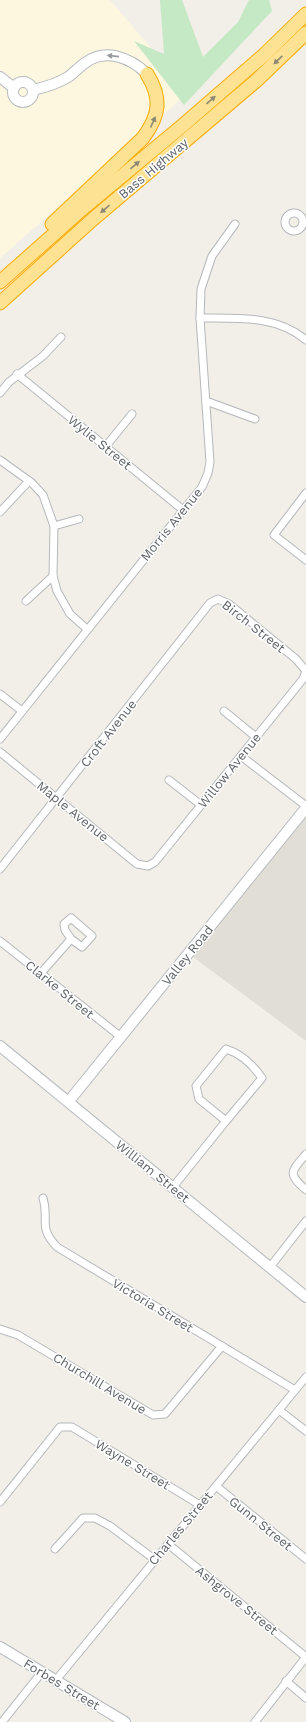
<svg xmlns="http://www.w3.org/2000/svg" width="306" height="1722" font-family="'Work Sans',sans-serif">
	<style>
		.commercial { fill: #fef7e0 }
		.education { fill: #e1ded6 }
		.green { fill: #c5e8c5 }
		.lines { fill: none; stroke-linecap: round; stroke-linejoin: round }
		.street-casing { stroke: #b5b8bc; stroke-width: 9 }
		.secondary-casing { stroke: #b6babf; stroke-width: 12 }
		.highway-casing { stroke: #f9ab00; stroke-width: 15 }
		.street { stroke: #fff; stroke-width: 7 }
		.secondary { stroke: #fff; stroke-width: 10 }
		.highway { stroke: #fde293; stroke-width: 13 }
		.oneway { fill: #979a9d }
		.oneway2 { fill: #8e8975 }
		.labels { text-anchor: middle; stroke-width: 3; stroke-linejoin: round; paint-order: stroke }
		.street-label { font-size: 13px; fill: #5f6368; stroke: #fff }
	</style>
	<rect width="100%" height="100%" fill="#f1efe8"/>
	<path class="commercial" d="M0,0H110L189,92L0,258Z"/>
	<path class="education" d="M306,815V1041L193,957Z"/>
	<path class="green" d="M160,0H182L203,57L238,22L249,0H269L272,11L184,105L134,41L164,54Z"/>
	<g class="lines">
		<g class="street-casing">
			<g id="street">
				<circle cx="294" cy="222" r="9"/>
				<path d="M200,318C237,318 276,315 306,340"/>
				<path d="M17,374L183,510"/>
				<path d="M0,393L9,382L43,356L61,337"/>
				<path d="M206,401L255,419"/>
				<path d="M106,446L132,414"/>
				<path d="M0,460L32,483L43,495L54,526L53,576L57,591L70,614L87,629"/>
				<path d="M306,493L274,535L306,560"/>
				<path d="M0,512L29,481"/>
				<path d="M54,526L79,519"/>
				<path d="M26,601L53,576"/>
				<path d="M0,694L22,711"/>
				<path d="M224,711L256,737"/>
				<path d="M0,739L202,487L208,473L210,462L200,318L201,289L212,256L235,224"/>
				<path d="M0,752L137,864L148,866L155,862L303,679L306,671L296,659L229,604L218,599L210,603L0,869"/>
				<path d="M241,756L306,806"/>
				<path d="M169,780L201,805"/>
				<path d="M0,941L121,1037"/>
				<path d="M41,973L71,939L65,930L64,924L71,918L92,936L82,947L71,939"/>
				<path d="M226,1049C242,1054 253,1065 262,1078L226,1121L199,1099L196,1086Z"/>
				<path d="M306,1154C291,1172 287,1173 306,1190"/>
				<path d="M173,1187L226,1121"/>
				<path d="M43,1198C50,1220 37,1226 57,1247L295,1390"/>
				<path d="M270,1267L306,1221"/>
				<path d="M0,1329L18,1335L153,1415L165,1414L222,1346"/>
				<path d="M279,1410L306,1431"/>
				<path d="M216,1486L306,1559"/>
				<path d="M0,1502L60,1427H72L200,1505"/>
				<path d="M168,1544L306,1657"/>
				<path d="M55,1549L83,1518H95L110,1526L154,1559"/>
				<path d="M56,1680L306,1377"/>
				<path d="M286,1681L306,1698"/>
				<path d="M2,1722L42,1672"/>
				<path d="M255,1722L306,1657"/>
			</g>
		</g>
		<g class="secondary-casing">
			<g id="secondary">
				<path d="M0,77L14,88"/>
				<circle cx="23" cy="92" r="10"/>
				<path d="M33,90C46,87 57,84 68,77C74,73 79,67 85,63C105,48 130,57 147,74"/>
				<path d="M0,1046L306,1297"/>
				<path d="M69,1101L306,808"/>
				<path d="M0,1647L125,1722"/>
			</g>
		</g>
		<g class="highway-casing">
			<g id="highway">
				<path d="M52,224L143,138C160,115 162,98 147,74"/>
				<path d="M0,282L81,210L182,126L264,55L306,14"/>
				<path d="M0,303L92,220L257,80L306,33"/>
			</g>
		</g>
		<use href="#street" class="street"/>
		<use href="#secondary" class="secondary"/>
		<use href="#highway" class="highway"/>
	</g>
	<defs><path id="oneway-solid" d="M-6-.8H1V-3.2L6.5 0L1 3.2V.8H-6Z"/></defs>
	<use class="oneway" href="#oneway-solid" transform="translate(113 56) rotate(-174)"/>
	<g class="oneway2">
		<use href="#oneway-solid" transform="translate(278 60) rotate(136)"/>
		<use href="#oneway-solid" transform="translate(211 100) rotate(-41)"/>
		<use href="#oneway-solid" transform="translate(153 122) rotate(-66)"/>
		<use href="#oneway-solid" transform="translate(135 165) rotate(-40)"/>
		<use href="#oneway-solid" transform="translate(105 209) rotate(140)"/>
	</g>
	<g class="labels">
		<g class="street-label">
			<text transform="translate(153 168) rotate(-40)" y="5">Bass Highway</text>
			<text transform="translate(100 442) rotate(39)" y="5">Wylie Street</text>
			<text transform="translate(171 524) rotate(-51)" y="5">Morris Avenue</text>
			<text transform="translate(254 626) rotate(38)" y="5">Birch Street</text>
			<text transform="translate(108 733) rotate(-52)" y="5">Croft Avenue</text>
			<text transform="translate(229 770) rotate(-51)" y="5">Willow Avenue</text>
			<text transform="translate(73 811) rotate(39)" y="5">Maple Avenue</text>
			<text transform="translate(187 955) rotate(-51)" y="5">Valley Road</text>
			<text transform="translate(60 989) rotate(39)" y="5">Clarke Street</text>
			<text transform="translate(153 1171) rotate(39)" y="5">William Street</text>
			<text transform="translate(153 1305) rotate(31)" y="5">Victoria Street</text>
			<text transform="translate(100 1383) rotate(31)" y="5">Churchill Avenue</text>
			<text transform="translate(133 1464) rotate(31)" y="5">Wayne Street</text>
			<text transform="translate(261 1523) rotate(39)" y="5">Gunn Street</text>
			<text transform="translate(180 1528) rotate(-50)" y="5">Charles Street</text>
			<text transform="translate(237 1600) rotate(39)" y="5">Ashgrove Street</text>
			<text transform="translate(62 1684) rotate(31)" y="5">Forbes Street</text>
		</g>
	</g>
</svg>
